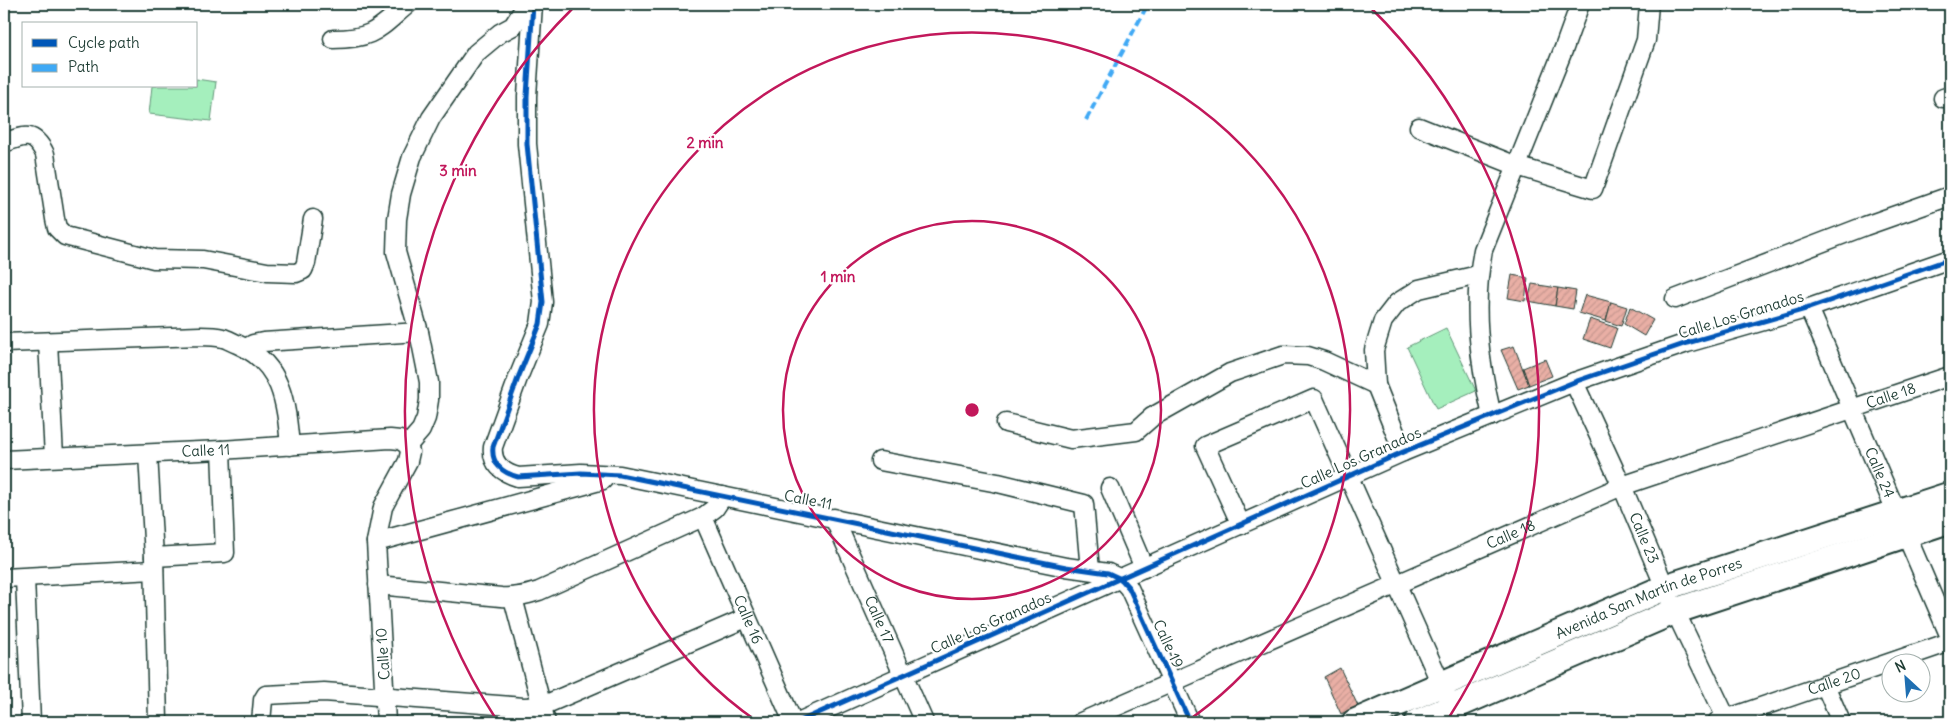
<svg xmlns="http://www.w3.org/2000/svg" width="1954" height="726" font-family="Delius,sans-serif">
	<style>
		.green { fill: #a5efbd; stroke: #629678 }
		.building { fill: url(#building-hatch); stroke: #1f3d34 }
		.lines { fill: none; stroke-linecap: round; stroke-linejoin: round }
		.minor-casing { stroke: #1f3d34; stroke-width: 21 }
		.secondary-casing { stroke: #1f3d34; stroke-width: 29 }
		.minor { stroke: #fff; stroke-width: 18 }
		.secondary { stroke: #fff; stroke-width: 25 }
		.quiet { stroke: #3fa9f5; stroke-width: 4; stroke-dasharray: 8 4; stroke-linecap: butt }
		.cycleway-casing { stroke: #fff; stroke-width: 8 }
		.cycleway { stroke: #0057b8; stroke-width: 5 }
		.ring { fill: none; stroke: #c2185b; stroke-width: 2.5 }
		.labels { text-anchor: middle; stroke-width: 4.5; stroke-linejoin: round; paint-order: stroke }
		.street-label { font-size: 15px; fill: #1f3d34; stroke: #fff }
		.centre { fill: #c2185b; stroke: #fff; stroke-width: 2.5 }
		.ring-label { font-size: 15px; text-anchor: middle; font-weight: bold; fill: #c2185b; stroke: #fff; stroke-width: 4.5; stroke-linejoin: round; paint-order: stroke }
	</style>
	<defs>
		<pattern id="building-hatch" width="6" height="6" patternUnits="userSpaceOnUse" patternTransform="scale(1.25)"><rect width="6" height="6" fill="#e9afa5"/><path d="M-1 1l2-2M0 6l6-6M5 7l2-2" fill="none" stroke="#c7978f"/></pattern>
	</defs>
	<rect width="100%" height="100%" fill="#fff"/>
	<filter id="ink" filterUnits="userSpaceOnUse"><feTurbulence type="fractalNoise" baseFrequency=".02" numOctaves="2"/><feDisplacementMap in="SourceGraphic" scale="10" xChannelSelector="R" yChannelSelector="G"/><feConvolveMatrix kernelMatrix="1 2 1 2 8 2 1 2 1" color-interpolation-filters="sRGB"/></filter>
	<g filter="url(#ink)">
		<g class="green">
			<path d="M196,79L216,82L211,121L149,114L152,86H196Z"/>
			<path d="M1446,328L1476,391L1436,409L1407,347Z"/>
		</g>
		<g class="building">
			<path d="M1512,275L1528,278L1525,301L1508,298Z"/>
			<path d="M1532,284L1558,288L1555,306L1528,301Z"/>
			<path d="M1558,288L1576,291L1573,309L1555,306Z"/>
			<path d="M1585,295L1611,302L1606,321L1579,313Z"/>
			<path d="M1611,302L1627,307L1621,326L1606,321Z"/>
			<path d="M1630,307L1653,320L1644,336L1624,324Z"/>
			<path d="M1590,319L1617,328L1610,348L1583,339Z"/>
			<path d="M1514,346L1529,385L1518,389L1501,350Z"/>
			<path d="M1545,359L1552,376L1529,385L1523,368Z"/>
			<path d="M1340,668L1358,706L1341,714L1324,677Z"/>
		</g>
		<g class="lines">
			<g class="minor-casing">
				<g id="minor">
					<path d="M533,4L527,96V144L543,302L540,324L518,378L493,447C491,464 503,473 518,477L581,473L620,475L1066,567L1108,573L1121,579L1129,588L1190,722"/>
					<path d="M333,39C374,39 378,29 408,4"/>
					<path d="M1943,98L1950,96"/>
					<path d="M1419,127L1517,166L1593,189L1646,40L1649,4"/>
					<path d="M4,143C25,135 34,131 45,154L55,219L57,228L65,236L154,259L203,260L267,272L296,273L303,270L306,263L313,219"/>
					<path d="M1675,299L1865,226L1950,196"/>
					<path id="s1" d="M1809,308L1950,637"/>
					<path d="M48,342L54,457"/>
					<path d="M4,343L200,336C207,336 215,336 223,338C227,339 232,342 237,344C282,363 286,402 290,446"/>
					<path d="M246,348L253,344L263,342L419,332"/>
					<path id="s2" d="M1574,382L1622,486L1675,611L1728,722"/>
					<path d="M1492,416C1479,361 1472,306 1483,250L1564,48L1580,4"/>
					<path d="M1006,423L1071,439L1136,431L1152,417L1230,373L1283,355L1308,356L1324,361L1376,385"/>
					<path d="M408,445L421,430L426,418L429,400V382L419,332L396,252L397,219L401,194L412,157L431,118L476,53L500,33L513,26L527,4"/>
					<path d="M1403,452L1376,385L1374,350L1383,321L1397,303L1419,289L1478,275"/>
					<path d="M148,454L154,557L158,722"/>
					<path id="s3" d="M4,460L221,450L390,439L400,440L408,445"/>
					<path d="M880,461L998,483L1084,504L1090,570"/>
					<path d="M1110,488L1144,568"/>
					<path id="s4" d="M703,517L793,722"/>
					<path id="s5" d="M834,518L924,722"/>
					<path d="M1241,525L1205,446L1314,399L1458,722"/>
					<path d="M376,542L603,480"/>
					<path d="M154,557L225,553L221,450"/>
					<path d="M4,578L154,570"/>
					<path d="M25,578L31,722"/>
					<path d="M378,585L501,597C515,598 526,595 539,591L703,517L715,508L723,496"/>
					<path d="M513,598L546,722"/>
					<path d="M1825,685L1841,722"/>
					<path d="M261,722L263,700L266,695L324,692L524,707L542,706L746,618"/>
					<path d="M386,722L376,542L383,507L408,461L410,452L408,445"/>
					<path d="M798,722L1403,452L1574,382L1687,343L1809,308L1950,259"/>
					<path id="s6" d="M1081,722L1622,486L1950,376"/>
					<path id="s7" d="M1717,722L1950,642"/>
				</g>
			</g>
			<g class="secondary-casing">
				<g id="secondary">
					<path id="s8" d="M1355,722L1666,587L1950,495"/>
					<path d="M1418,722L1675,611L1950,520"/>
				</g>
			</g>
			<use href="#minor" class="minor"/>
			<use href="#secondary" class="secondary"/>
			<path class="quiet" d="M1086,120L1148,4"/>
			<g class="cycleway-casing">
				<g id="cycleway">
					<path d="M533,4L527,96V144L543,302L540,324L518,378L493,447C491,464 503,473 518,477L581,473L620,475L1066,567L1108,573L1121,579L1129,588L1190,722"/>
					<path d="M798,722L1403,452L1574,382L1687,343L1809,308L1950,259"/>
				</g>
			</g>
			<use href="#cycleway" class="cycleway"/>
		</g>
	</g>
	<g class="ring">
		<circle cx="972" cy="410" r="189"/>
		<path d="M758 722A378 378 0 1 1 1186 722"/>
		<path d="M496 719A567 567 0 0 1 575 6M1369 6A567 567 0 0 1 1448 719"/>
	</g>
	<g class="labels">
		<g class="street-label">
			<text transform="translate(1741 315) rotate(-17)" y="5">Calle Los Granados</text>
			<text dy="5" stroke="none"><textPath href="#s6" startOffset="874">Calle 18</textPath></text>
			<text dy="5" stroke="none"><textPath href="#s3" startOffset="202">Calle 11</textPath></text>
			<text transform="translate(1361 458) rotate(-24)" y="5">Calle Los Granados</text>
			<text dy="5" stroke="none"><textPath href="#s1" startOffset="179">Calle 24</textPath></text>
			<text transform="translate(808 500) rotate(11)" y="5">Calle 11</text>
			<text dy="5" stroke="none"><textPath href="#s6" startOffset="469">Calle 18</textPath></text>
			<text dy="5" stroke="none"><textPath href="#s2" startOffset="171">Calle 23</textPath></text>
			<text dy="5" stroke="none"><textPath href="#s8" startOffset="319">Avenida San Martín de Porres</textPath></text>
			<text dy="5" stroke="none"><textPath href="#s4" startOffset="112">Calle 16</textPath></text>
			<text dy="5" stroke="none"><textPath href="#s5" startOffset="111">Calle 17</textPath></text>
			<text transform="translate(991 623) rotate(-24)" y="5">Calle Los Granados</text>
			<text transform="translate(1168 644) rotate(65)" y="5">Calle 19</text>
			<text transform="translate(383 654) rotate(-94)" y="5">Calle 10</text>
			<text dy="5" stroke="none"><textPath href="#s7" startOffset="124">Calle 20</textPath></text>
		</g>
	</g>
	<circle cx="972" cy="410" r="8" class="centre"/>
	<g class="ring-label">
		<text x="705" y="148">2 min</text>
		<text x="458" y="176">3 min</text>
		<text x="838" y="282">1 min</text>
	</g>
	<rect width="1954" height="726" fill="none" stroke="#fff" stroke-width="20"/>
	<rect x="10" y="10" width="1934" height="706" fill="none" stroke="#1f3d34" stroke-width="2" filter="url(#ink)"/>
	<rect x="22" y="22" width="175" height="65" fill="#ffffff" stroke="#a5b1ae"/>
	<rect x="32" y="39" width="25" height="8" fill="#0057b8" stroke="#a5b1ae"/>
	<text x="68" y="48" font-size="15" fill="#1f3d34">Cycle path</text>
	<rect x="32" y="64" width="25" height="8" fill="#3fa9f5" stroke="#a5b1ae"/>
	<text x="68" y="72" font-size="15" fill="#1f3d34">Path</text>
	<g transform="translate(1906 678) rotate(334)"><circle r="24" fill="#ffffff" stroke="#a5b1ae"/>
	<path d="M0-4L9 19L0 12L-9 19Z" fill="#1f6fb2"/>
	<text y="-8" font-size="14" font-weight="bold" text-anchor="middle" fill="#1f3d34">N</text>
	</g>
</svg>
